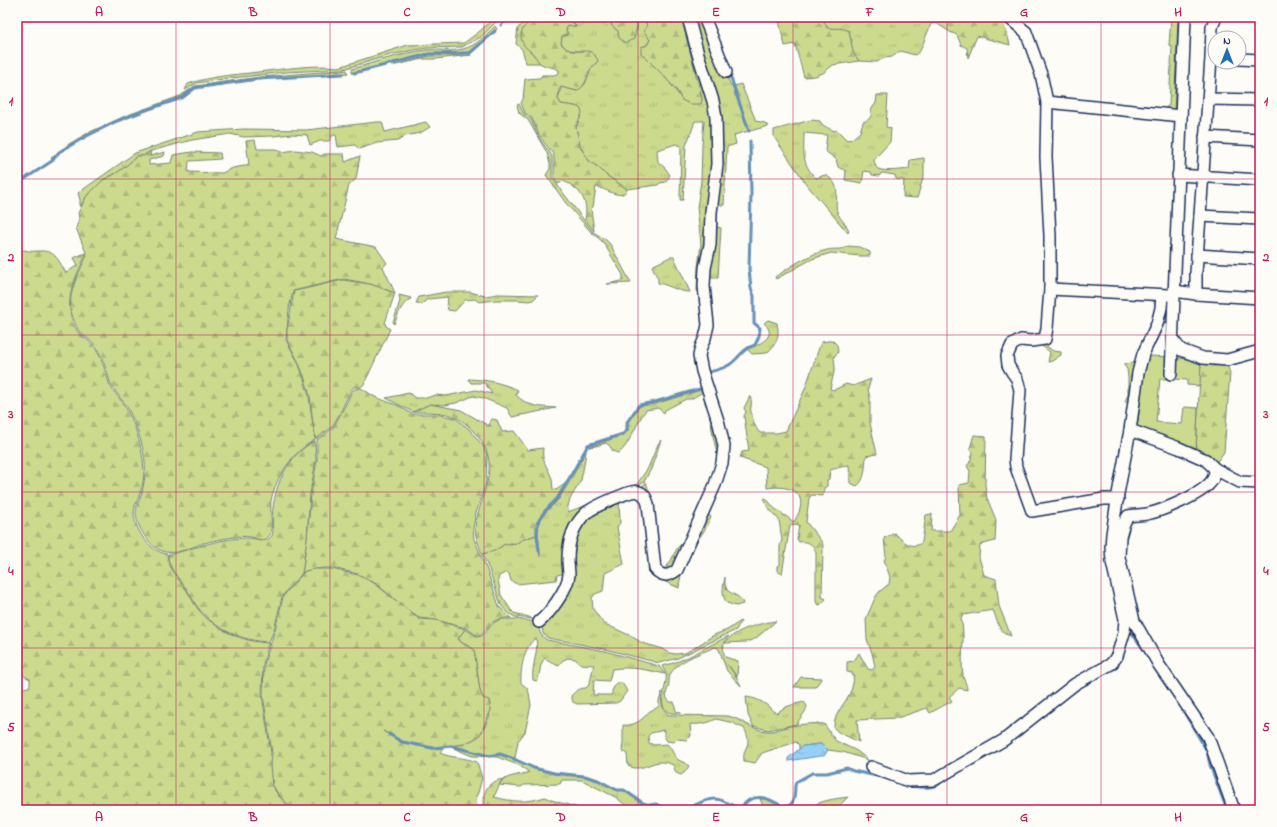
<svg xmlns="http://www.w3.org/2000/svg" width="1277" height="827" font-family="'Indie Flower',sans-serif">
	<style>
		.grass { fill: url(#grass-tufts); stroke: #748476 }
		.forest { fill: url(#forest-firs); stroke: #748476 }
		.green { fill: #ccda8e; stroke: #748476 }
		.water { fill: url(#water-ripples); stroke: #6590b9 }
		.lines { fill: none; stroke-linecap: round; stroke-linejoin: round }
		.stream { stroke: #6590b9; stroke-width: 3 }
		.minor-casing { stroke: #1b2f5e; stroke-width: 14 }
		.minor { stroke: #fdfcf7; stroke-width: 11 }
		.grid { fill: none; stroke: #c2185b; stroke-width: 1; stroke-opacity: 0.55 }
		.neatline { fill: none; stroke: #c2185b; stroke-width: 1.5 }
		.grid-label { font-size: 13px; text-anchor: middle; font-weight: bold; fill: #c2185b }
	</style>
	<defs>
		<pattern id="grass-tufts" width="24" height="20" patternUnits="userSpaceOnUse"><rect width="24" height="20" fill="#ccda8e"/><path d="M3 7l-1-3M5 7V3M7 7l1-3M15 17l-1-3M17 17v-4M19 17l1-3" fill="none" stroke="#afbb7d"/></pattern>
		<pattern id="forest-firs" width="22" height="20" patternUnits="userSpaceOnUse"><rect width="22" height="20" fill="#ccda8e"/><path d="M5 1l3.5 6h-7zM16 11l3.5 6h-7z" fill="#afbb7d"/></pattern>
		<pattern id="water-ripples" width="26" height="14" patternUnits="userSpaceOnUse"><rect width="26" height="14" fill="#96d0f6"/><path d="M2 4q2-2 4 0t4 0M15 11q2-2 4 0t4 0" fill="none" stroke="#81b3d5"/></pattern>
	</defs>
	<rect width="100%" height="100%" fill="#fdfcf7"/>
	<filter id="ink" filterUnits="userSpaceOnUse"><feTurbulence type="fractalNoise" baseFrequency=".025" numOctaves="2"/><feDisplacementMap in="SourceGraphic" scale="8" xChannelSelector="R" yChannelSelector="G"/><feConvolveMatrix kernelMatrix="1 2 1 2 8 2 1 2 1" color-interpolation-filters="sRGB"/></filter>
	<g filter="url(#ink)">
		<g class="grass">
			<path d="M495,17H501L481,37L462,47L427,48L414,50L390,55L344,69L286,72L223,79L197,83L185,90L188,84C211,76 234,75 258,72C285,69 312,64 339,67L408,45L464,43L480,31Z"/>
			<path d="M526,17H540L534,19L522,33C522,47 533,53 541,63H526L522,49L516,44L518,28L524,23Z"/>
			<path d="M572,17H586L590,21H594L596,17H613L614,21L611,25L618,31H637V24L639,17L645,18L650,40L641,53C656,67 672,83 682,100L702,99L681,17H686L704,77L716,139L703,291H697L698,267L701,244L697,207L701,181L702,145L704,121H695L691,133L686,145L683,200H680L681,146L676,144L657,150L658,162L665,168L670,175L666,182L660,183L658,185L627,189L606,175L598,167L589,161L580,146L576,127L580,118L575,106L561,104L558,99L561,87L577,91L585,84L591,69L598,61L590,52L568,50L561,43L562,36H566V30L568,25L576,26L573,23Z"/>
			<path d="M689,17H703L731,86H732L749,131L734,135L736,144L727,147L724,205H718L717,227L721,228L718,278H706L719,139Z"/>
			<path d="M822,17H934L936,23L931,24L920,51L915,55L900,51L892,57L884,58L877,62L859,61C853,54 850,49 852,40L842,28L836,29L827,28Z"/>
			<path d="M1171,17H1178L1174,114L1159,113L1169,105L1172,46L1169,45Z"/>
			<path d="M495,26L497,29L495,30L470,52L429,54L352,73V69C376,62 401,53 426,50C438,49 451,52 463,49C476,46 486,35 495,26Z"/>
			<path d="M471,55L436,59H423L391,66L429,56Z"/>
			<path d="M347,70L348,73C309,77 269,77 230,82C219,84 208,84 197,87C190,88 186,95 179,98C140,113 81,128 52,159L51,158L69,144L88,133L125,116L180,96L195,86L259,77Z"/>
			<path d="M741,84L756,121L765,123L768,126L750,131L734,86Z"/>
			<path d="M877,95H888L886,127L891,128L890,142L878,155L874,160C875,163 875,167 878,169C885,172 901,170 909,169L910,160L924,158V175L917,198L903,197L904,180L896,179L895,175L882,173L879,176L872,175L871,172L864,171L862,183L845,180L846,171L838,167L836,159L825,151L827,135L804,133C804,152 801,164 816,178L825,175C845,185 832,202 838,214C841,220 846,224 849,230L848,233L807,185L774,137V130L811,120L820,121C822,126 830,129 835,131L837,130L847,140L852,139L860,132L863,122C870,119 872,118 871,110L876,103Z"/>
			<path d="M519,104L524,114L531,119L539,138L552,156V178L593,232L605,239L610,244L631,283L607,284L622,281L623,279V275L603,242L591,232L565,202L546,175L550,169V164L547,153L528,120L519,113L517,105Z"/>
			<path d="M377,122H382L385,132L426,122L430,127L420,133L405,136L398,141L377,143L359,149L355,145L338,147L336,135H333L329,141H320L310,145L307,135L292,134L273,136L244,137L230,134L192,140L151,151L143,156H137L125,167L115,174L103,180L86,197L80,207V200L78,193L135,153L198,132L244,129L306,130Z"/>
			<path d="M848,246L859,247L870,252V256H860L831,253L812,259L776,279L775,277C792,266 806,255 827,250C834,248 842,251 848,246Z"/>
			<path d="M670,257H674L690,292C679,292 669,285 658,283V279L652,266Z"/>
			<path d="M446,292H470L485,296L498,294L538,295L533,300L529,301L517,300H496L479,302L475,299L465,300L455,311L448,310L447,305L448,297L428,299L420,305L419,303H416L419,297Z"/>
			<path d="M1052,292L1158,298L1160,301L1157,318L1136,371L1128,430L1116,498H1114L1125,431L1129,402H1125L1128,394V377L1127,369L1123,364L1133,363L1137,360C1141,349 1157,316 1155,306C1155,302 1153,301 1149,299L1052,293Z"/>
			<path d="M399,295L411,298L410,300C401,303 398,316 394,324L393,323L400,301Z"/>
			<path d="M768,320L777,323C780,337 777,343 767,353L752,354L747,349C758,345 779,337 764,323Z"/>
			<path d="M1045,345L1053,351L1061,352V355L1052,361L1048,362L1050,352L1042,346Z"/>
			<path d="M698,358L706,390L691,399H686L665,410L664,413L658,408L646,410C637,421 629,446 619,453L613,451L609,445L606,443L596,446L589,447L624,435L628,430V422L640,406L655,404L704,389L693,361Z"/>
			<path d="M468,379C488,380 499,382 518,390L516,395C528,407 540,407 556,408L512,417L507,408L483,398L473,396L456,403L445,405L430,404L413,412L386,398L409,393L415,398H426L436,395L446,396L476,390L492,394L485,383H471Z"/>
			<path d="M707,393L722,446L721,463L714,485L676,569L670,574L660,573L656,569L650,503C648,496 646,491 637,490L646,483C658,510 656,540 661,568L663,569C674,564 673,546 685,542C700,517 710,490 717,463L718,458L713,436L709,411L705,403L704,395Z"/>
			<path d="M661,440L651,469L644,482L576,523L567,575L559,590L564,575L561,574L557,575L556,580L517,584L511,581L509,574L507,572L499,576L498,580L501,595L511,610L514,613L529,617L532,619L515,617L508,613L501,605L489,569L482,554L494,551L505,544L517,543L521,540L536,535L540,557C541,546 536,534 539,524C543,512 554,506 560,497C570,483 577,467 586,451C585,461 583,470 581,480C577,490 566,500 568,512L584,506L607,495L637,484L648,468L658,444Z"/>
			<path d="M619,498L620,523L617,527L624,564L605,573L603,591L595,594L592,598L593,609L603,623L631,636L642,643L660,648L669,653L676,654L685,653L694,648L714,635L727,630L741,621L736,630L678,658L659,663L605,649L548,638L543,634L542,624L563,594L570,546L588,514Z"/>
			<path d="M705,511L711,517C707,528 701,535 695,544C686,557 680,573 679,588L652,576L648,571L650,560L671,577Z"/>
			<path d="M725,577V584L727,590C733,595 741,596 743,604L736,606L727,603C721,595 723,587 725,577Z"/>
			<path d="M502,619H515L537,622L541,635L547,640L605,651L659,666L665,674C648,670 630,666 612,669L609,681L594,680L593,695H612V691L616,683H622L627,691L620,701L616,703L577,704L573,702L571,696C575,691 580,688 586,688C592,683 591,672 594,665L581,664L575,659L568,658L563,660L558,666L545,658C539,664 541,673 537,681L533,680C531,666 539,652 536,638C524,645 520,671 521,683L527,688L529,693L531,705L525,732L518,741L515,758L500,754L489,755L475,753L451,746C461,744 474,742 481,733C484,730 486,721 490,716L480,691L476,663L470,647L462,643L458,638L465,629L478,637C490,634 486,624 502,619Z"/>
			<path d="M776,621L755,639L746,642L725,643C734,630 760,623 776,621Z"/>
			<path d="M729,636C723,643 722,649 725,657L738,661L737,677L729,666L737,678L741,686L727,671L719,649L715,647C700,654 677,660 670,675C668,679 670,684 668,688C666,693 665,698 670,702H674L676,711L681,713C677,713 671,714 668,712C656,704 668,685 666,675C666,672 663,668 662,666C687,661 706,646 729,636Z"/>
			<path d="M801,677L822,678L815,687H794Z"/>
			<path d="M662,692C661,701 661,709 669,715L728,716C742,719 752,730 766,731C774,732 782,728 790,726C801,724 814,723 824,724L836,741L857,751L868,760L843,752L828,750L824,746L820,744L803,746L799,749V745L796,742L762,753L755,763L744,761C742,745 754,747 744,728L738,726L734,723L716,719C709,723 699,725 690,724L691,736L687,740L677,739L674,742L667,741L664,736V730L651,733L648,736L649,743L654,745L667,744C672,748 673,755 677,759C681,762 685,762 689,766L685,772L681,775L676,773L673,765C653,755 645,774 628,766L627,754L622,751L623,742V725C630,726 638,723 643,718C646,716 648,712 650,711C653,709 656,709 659,706V701Z"/>
			<path d="M746,697C755,698 762,701 769,707C772,710 772,711 777,713C784,706 795,704 804,702L807,706C806,713 800,717 797,724L768,730L753,726L748,715Z"/>
			<path d="M451,747L489,756L500,755L514,759L534,769L554,774L585,777L598,781L617,790H624L642,803L650,805L656,804L668,810H631L617,798L582,780H562L560,784L524,785L521,787L499,785C504,775 519,776 529,772L518,765L497,757L472,756Z"/>
			<path d="M848,797L840,805L839,810H808C818,800 835,799 848,797Z"/>
			<path d="M760,799H768L784,808L782,810H765Z"/>
		</g>
		<g class="forest">
			<path d="M540,17H572L573,23L577,27L568,25L566,30L568,34L562,36L561,44C563,45 566,49 569,50C581,55 591,44 598,61C595,64 592,66 591,69C586,78 586,86 577,91L561,87L559,90L558,99L561,104L575,106L580,108L581,110L582,113L576,127L580,146L589,161L598,167L606,175L627,189C622,202 606,188 596,187L593,207L591,209L594,231L585,219C589,201 580,188 563,181L558,184L554,178V155L540,137L532,118L525,113L521,103L523,99L525,79L540,78L542,75H554L559,73V70C554,67 547,67 541,64C538,62 536,57 533,54C531,51 526,49 524,45C515,31 528,21 540,17Z"/>
			<path d="M613,17H639C636,25 637,31 634,39L625,43L619,38L618,31L611,25L614,21Z"/>
			<path d="M640,17H681L699,86L702,99L701,104H689L682,100L677,91L663,75L641,53V47L647,45L650,40L644,31L647,27L645,18Z"/>
			<path d="M778,17H822L827,28C835,29 842,27 849,31C853,45 849,48 859,61L833,65L823,73L815,76L804,77L795,44L785,46Z"/>
			<path d="M934,17H1000L1007,33L1010,45L977,36L968,58L967,48L961,45L957,35L950,32L936,23Z"/>
			<path d="M255,140L257,149H275L282,152L295,150L312,152L321,156L324,154H344L345,162L360,156L356,179L349,185L336,239L376,247L387,263L383,267L395,293L370,284L344,279L293,291L289,309L286,340L298,362L304,379L309,396L315,440C294,450 275,478 271,501C270,512 273,525 270,535C270,535 266,539 266,539C261,541 256,538 251,537C240,535 222,539 212,541C185,547 167,565 146,538C141,531 136,521 136,513C136,505 140,499 142,492C144,483 146,472 145,462C143,444 136,423 127,407C123,401 112,388 110,382C106,367 98,340 81,335C78,329 75,324 73,318C65,296 78,275 87,255L76,228L79,219L78,213L86,197L103,180L115,174L125,167L137,156H143L151,151L150,156L165,152L164,156L149,160V165L171,163L173,155L192,152L220,153L221,159L189,161L188,172L222,173L233,168L249,165L246,141Z"/>
			<path d="M24,250C31,252 34,251 40,251C56,250 59,262 66,273L78,265L74,258L85,253L86,255C77,275 66,293 71,316C72,323 77,330 80,336C98,342 104,367 109,383C111,389 119,398 123,403C131,416 137,431 140,445C144,461 146,478 140,493C138,500 134,506 134,514C135,530 150,552 167,554C168,568 179,579 187,591C191,597 194,604 198,609C215,630 243,642 269,643L263,664L262,695L271,753L270,766L272,786L278,795L292,810H17V689L29,687L30,684V679L24,676L17,677V251Z"/>
			<path d="M343,280L370,284L395,293L385,323L386,326L390,329L364,384L361,387H354L351,390L340,413L332,427L316,439L313,425L310,396L305,379L298,361L287,340V330L294,291C311,288 327,283 343,280Z"/>
			<path d="M828,341H833L837,345L838,352L834,357L835,368L830,389L834,390L846,384L853,386L871,379L868,389L870,398V423L877,454L866,456C865,465 866,480 857,486L850,483L849,465L830,470L829,479L827,480V486L824,488L823,496L812,495L809,498L806,522L822,542L823,546L822,597L826,599L820,605L817,604L816,601V552C813,543 807,541 799,542L797,539L799,525L797,524L790,525L782,574L777,571V566L780,565V546L782,540L779,520L769,509L764,499L766,498L774,508L794,522C811,495 794,484 767,488L766,467L740,458L742,452L749,451L744,416L746,412L744,408L750,396C753,405 750,405 751,412C752,419 755,428 760,433H777L786,431L805,389L821,342Z"/>
			<path d="M1201,359L1226,362L1230,373L1224,452L1216,463L1196,450Z"/>
			<path d="M361,388L375,397L399,406L412,414H436L455,418L469,429L483,446L487,456L486,482L476,513L473,528L474,539L487,570L499,606L507,615L511,618C506,618 499,618 495,621C487,624 486,634 478,636L466,628L436,620L419,618L404,607L375,583L358,574L332,568H323L305,571L302,573L307,538L311,494L317,460V440L333,428L347,402L352,391L355,389Z"/>
			<path d="M430,404L461,410L489,426L490,420L492,419L497,420L502,432L514,431L528,450L543,448C541,463 548,466 552,479C552,482 553,486 553,489L556,490L565,484L557,497L543,512L536,523V535L521,540L517,543L505,544L494,551L482,554C479,546 476,538 475,530C475,521 479,511 481,503C490,475 496,455 474,432C456,411 439,412 413,412Z"/>
			<path d="M974,435L986,436L985,485L987,498L996,520L995,541L980,545L979,557L984,575L996,579L999,606L1011,636C998,632 998,622 993,610L963,615L961,619C966,638 960,656 963,675C963,680 967,683 967,690L959,688L949,697L952,701L930,713L927,708L897,718L857,720L859,742L838,732L834,728C833,711 851,700 853,683C854,680 853,676 852,673L847,672V662L854,661L859,653L868,669L873,670L875,666L872,653L867,639L866,619L875,598L879,592L889,584L890,577L884,560L886,557L884,538L895,533C902,541 913,551 922,542L926,515L932,514L931,531H950L960,515L959,485L969,483L970,471L967,466L970,462L973,453L970,448Z"/>
			<path d="M315,441L316,460L310,494L307,538L302,574L287,590L282,597L274,630L269,642C243,641 216,630 199,609C194,603 191,595 186,588C179,579 167,567 168,554H172C198,547 221,538 248,538C255,538 260,541 267,540L272,536L273,531C269,497 283,457 315,441Z"/>
			<path d="M314,569H332L358,575L374,583L419,619L436,620L465,629L458,639L462,643L474,649L480,691L483,698L489,700L491,710L481,733L478,737L464,744L433,748L402,741L383,731L401,742L433,749L443,748L440,753C450,758 465,757 477,762L482,778L476,800L477,807L481,806C484,803 483,801 484,797C486,784 494,780 505,779L501,781L494,797C513,802 526,803 545,797C555,802 566,804 576,807C581,809 587,808 592,810H293L278,794L273,785L271,766L272,753L263,695L264,664L275,630L283,597L288,590L305,571Z"/>
		</g>
		<g class="green">
			<path d="M1150,356L1169,357L1167,379H1160L1156,422L1182,424L1184,407L1198,408L1196,450L1137,429L1145,363Z"/>
			<path d="M1175,358L1201,359L1200,386L1187,385V380L1174,379Z"/>
		</g>
		<path class="water" d="M820,744L824,746L828,750L824,756H820L788,761V758L803,746Z"/>
		<g class="lines">
			<g class="stream">
				<path d="M501,25L510,17"/>
				<path d="M729,72L749,131"/>
				<path d="M354,73L429,54L470,53L495,31"/>
				<path d="M17,184L52,161L59,152L85,137L117,121L149,109L182,98L195,88L258,79L343,74"/>
				<path d="M1169,291L1170,267"/>
				<path d="M1153,345C1161,331 1166,317 1169,302"/>
				<path d="M706,373C715,370 726,369 733,362C742,354 743,349 755,345L759,336L760,328L754,323V296L751,288L749,269L751,194L750,141"/>
				<path d="M539,551L537,535L538,523L544,512L558,498L588,445L623,434L627,430V422L639,405L655,402L703,388L702,385"/>
				<path d="M1129,629L1146,653"/>
				<path d="M1110,670L1116,668L1120,659"/>
				<path d="M1184,712L1207,751L1210,765L1227,810"/>
				<path d="M389,734L402,742L433,748L451,746L489,756L500,754L514,759L534,768L554,773L585,776L598,780L617,790H624L643,803L650,805L656,804L669,810"/>
				<path d="M908,785C915,787 930,789 938,785C939,784 941,782 942,781"/>
				<path d="M688,810C691,806 697,804 702,802C721,795 722,802 739,808C743,806 746,802 749,800C762,793 775,802 785,808"/>
				<path d="M783,810C786,807 789,806 791,804C797,798 793,789 796,782L812,773H827L847,768L853,771L886,778"/>
			</g>
			<g class="minor-casing">
				<g id="minor">
					<path d="M704,17L726,72"/>
					<path d="M1008,17L1026,32L1041,74L1047,102L1046,157L1050,236V289L1047,328L1045,339L1031,341L1021,340L1012,345L1007,356L1008,365L1012,372L1017,379L1020,390L1015,459L1016,467L1032,511L1104,499H1118"/>
					<path d="M1239,59L1260,60"/>
					<path d="M1208,99L1260,100"/>
					<path d="M1047,102L1181,116"/>
					<path d="M1205,137L1260,140"/>
					<path d="M1178,175L1260,180"/>
					<path d="M1200,216L1259,219"/>
					<path d="M1197,255L1260,259"/>
					<path d="M1050,289L1169,295"/>
					<path d="M1174,291L1196,294L1260,298"/>
					<path d="M1196,294V273L1211,58L1212,27L1216,17"/>
					<path d="M1173,340L1181,350L1203,358L1227,360L1260,351"/>
					<path d="M1171,374L1185,17"/>
					<path d="M1130,430L1179,448L1206,460L1215,469C1215,475 1214,479 1210,483C1200,495 1162,511 1147,514C1141,515 1134,515 1128,516L1124,523L1120,537L1119,557L1134,621L1159,665L1208,737L1234,810"/>
					<path d="M1215,469L1240,482L1260,483"/>
					<path d="M539,622C550,613 567,590 569,575C569,571 568,565 568,560C568,542 572,526 586,513C598,504 615,498 628,493C639,489 645,493 648,504L655,569C662,577 668,577 677,570L715,485L722,463L724,446L719,424L702,371L699,356L701,347L705,338L708,325L704,286L705,268L710,245L711,212L717,164L716,117L713,101L698,54L688,17"/>
					<path d="M871,767L908,781L934,780L1004,740L1075,684L1111,664L1117,656L1124,633L1125,619L1112,562L1111,547L1112,534L1118,494L1130,430L1138,373L1143,354L1157,324L1161,308L1162,296"/>
				</g>
			</g>
			<use href="#minor" class="minor"/>
		</g>
	</g>
	<path class="grid" d="M176,17V810M330,17V810M484,17V810M638,17V810M793,17V810M947,17V810M1101,17V810M17,179H1260M17,335H1260M17,492H1260M17,648H1260"/>
	<rect width="1277" height="827" fill="none" stroke="#fdfcf7" stroke-width="44"/>
	<g transform="translate(1227 50)"><circle r="19" fill="#fdfcf7" stroke="#a3aaba"/>
	<path d="M0-3L7 15L0 10L-7 15Z" fill="#1f6fb2"/>
	<text y="-6" font-size="11" font-weight="bold" text-anchor="middle" fill="#1b2f5e">N</text>
	</g>
	<rect x="22" y="22" width="1233" height="783" class="neatline"/>
	<g class="grid-label">
		<text x="99" y="16">A</text>
		<text x="253" y="16">B</text>
		<text x="407" y="16">C</text>
		<text x="561" y="16">D</text>
		<text x="716" y="16">E</text>
		<text x="870" y="16">F</text>
		<text x="1024" y="16">G</text>
		<text x="1178" y="16">H</text>
		<text x="11" y="105">1</text>
		<text x="1266" y="105">1</text>
		<text x="11" y="261">2</text>
		<text x="1266" y="261">2</text>
		<text x="11" y="418">3</text>
		<text x="1266" y="418">3</text>
		<text x="11" y="575">4</text>
		<text x="1266" y="575">4</text>
		<text x="11" y="731">5</text>
		<text x="1266" y="731">5</text>
		<text x="99" y="821">A</text>
		<text x="253" y="821">B</text>
		<text x="407" y="821">C</text>
		<text x="561" y="821">D</text>
		<text x="716" y="821">E</text>
		<text x="870" y="821">F</text>
		<text x="1024" y="821">G</text>
		<text x="1178" y="821">H</text>
	</g>
</svg>
